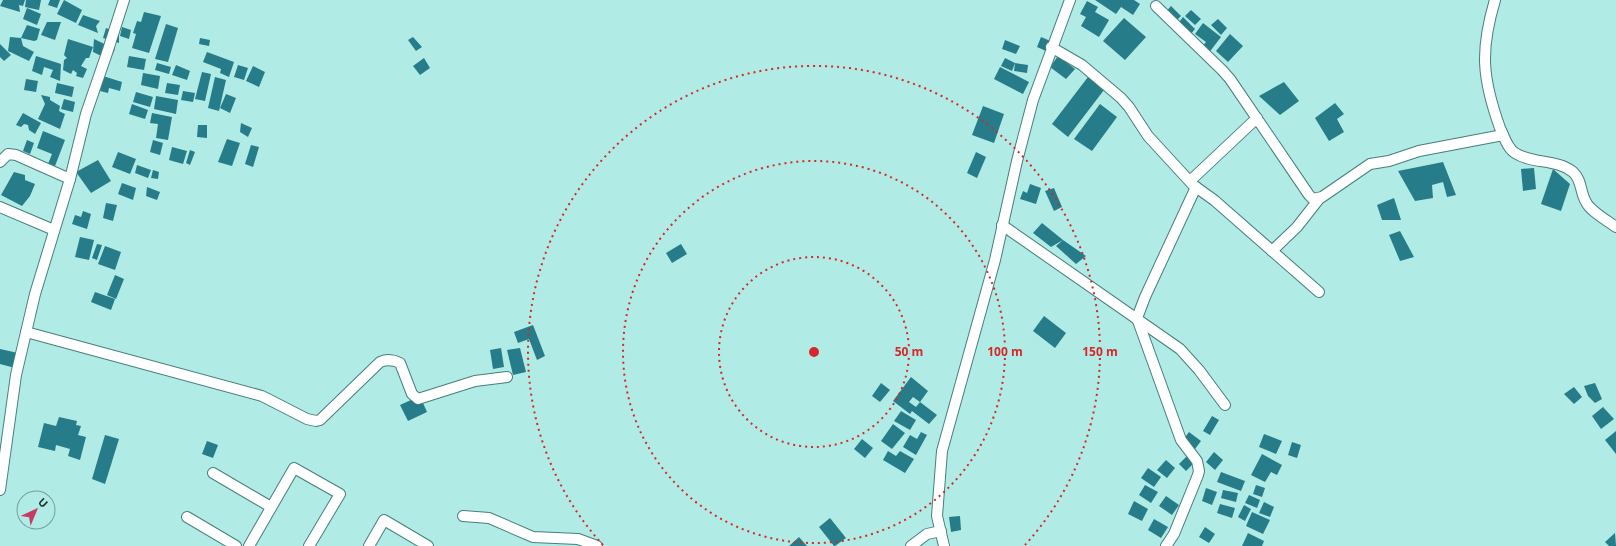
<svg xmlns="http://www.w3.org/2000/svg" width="1616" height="546" font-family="'Open Sans',sans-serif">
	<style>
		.building { fill: #267c88 }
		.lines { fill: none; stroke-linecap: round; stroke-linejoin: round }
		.street-casing { stroke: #477f7a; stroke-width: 12 }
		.street { stroke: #fff; stroke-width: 10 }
		.ring { fill: none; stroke: #d62828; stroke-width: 2; stroke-dasharray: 2 4 }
		.centre { fill: #d62828; stroke: #b1ebe5; stroke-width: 2 }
		.ring-label { font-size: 12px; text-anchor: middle; font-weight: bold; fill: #d62828; stroke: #b1ebe5; stroke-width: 4; stroke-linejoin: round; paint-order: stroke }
	</style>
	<rect width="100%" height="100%" fill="#b1ebe5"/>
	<g class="building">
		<path d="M3,0H25L23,6L19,5L20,12L0,6Z"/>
		<path d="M26,0H41L39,10L25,7Z"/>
		<path d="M50,0H60L57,8L48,5Z"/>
		<path d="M64,0L82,10L76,23L57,14Z"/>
		<path d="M1095,0H1134L1140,4L1133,15L1121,7L1116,14Z"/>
		<path d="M1087,1L1098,7L1095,12L1109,20L1099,37L1081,26L1086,17L1080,14Z"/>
		<path d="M1171,6L1181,16L1175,22L1165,13Z"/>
		<path d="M27,8L41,14L37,25L23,19Z"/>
		<path d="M1191,10L1201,19L1195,25L1185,16Z"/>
		<path d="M144,12L161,16L149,53L132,48L136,34L133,33L137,21L141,22Z"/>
		<path d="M83,15L100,21L96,26L98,33L78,25Z"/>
		<path d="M1183,17L1195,29L1189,36L1177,25Z"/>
		<path d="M1124,18L1146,37L1125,60L1103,41Z"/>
		<path d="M1218,19L1227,28L1221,35L1211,25Z"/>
		<path d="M47,22H61L55,40L41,35Z"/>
		<path d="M1203,23L1221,37L1208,54L1200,49L1206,42L1195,34Z"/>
		<path d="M166,24L178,28L168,62L155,59Z"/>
		<path d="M27,25L40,29L37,40L34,41L21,38Z"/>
		<path d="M122,27L131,30L129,39L120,36Z"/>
		<path d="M106,28L119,33V43L103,38Z"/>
		<path d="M1230,34L1243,46L1228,62L1216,51Z"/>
		<path d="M10,37L21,38L23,46L34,52L29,61L8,51Z"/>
		<path d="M413,37L422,47L416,51L408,40Z"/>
		<path d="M1041,37L1060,45L1055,55L1037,47Z"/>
		<path d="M200,38L210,40L209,46L199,44Z"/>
		<path d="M68,39L93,47L89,58H86L81,66L87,69L83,78L76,76L77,73L73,70L71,74L63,70L64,60L67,58L64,55Z"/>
		<path d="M94,39L115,49L110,60L93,52Z"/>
		<path d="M1005,40L1020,46L1016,54L1002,49Z"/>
		<path d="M0,44L11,55L4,61L0,57Z"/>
		<path d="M207,52L234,62L229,77L220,73L221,69L203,62Z"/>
		<path d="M36,56L61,64L60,81L50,77L53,70L44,67L42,75L32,71Z"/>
		<path d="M129,56L146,59L144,70L127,67Z"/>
		<path d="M1058,56L1075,69L1066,79L1050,67Z"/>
		<path d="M424,58L430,68L420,75L413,66Z"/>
		<path d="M1005,58L1015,63L1012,71L1001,66Z"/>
		<path d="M157,63L171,67L169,74L155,70Z"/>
		<path d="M1015,63L1028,65L1027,73L1014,71Z"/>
		<path d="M176,65L190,71L187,80L172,75Z"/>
		<path d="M238,65L248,68L244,80L234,77Z"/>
		<path d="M253,66L265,72L259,87L246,81Z"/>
		<path d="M1000,67L1029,82L1023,94L994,79Z"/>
		<path d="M202,72L211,74L205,101L195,99Z"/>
		<path d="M143,73L160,76L158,89L141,85Z"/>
		<path d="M103,76L122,82L120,91L109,88L108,93L100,91Z"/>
		<path d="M215,77L226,80L219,111L208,108Z"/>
		<path d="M1088,77L1104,90L1068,137L1052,124Z"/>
		<path d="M26,79L38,81L36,92L24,90Z"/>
		<path d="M1284,82L1299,101L1280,115L1259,96Z"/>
		<path d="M57,83L74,87L72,97L55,93Z"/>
		<path d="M167,83L180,85L178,95L165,93Z"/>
		<path d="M183,91L195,93L193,102L181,100Z"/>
		<path d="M136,92L153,97L150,107L133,102Z"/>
		<path d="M226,94L236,98L230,113L220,108Z"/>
		<path d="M41,95L50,97V100L60,106L59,111L65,114L60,129L38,119L45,104Z"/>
		<path d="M156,96L178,100L176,114L154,109Z"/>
		<path d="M64,99L75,102L73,112L61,109Z"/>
		<path d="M1335,103L1344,114L1337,119L1344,132L1329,141L1315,118Z"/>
		<path d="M132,104L148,110L145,119L129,114Z"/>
		<path d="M1100,104L1117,117L1092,151L1074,139Z"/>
		<path d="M983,106L1004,114L994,143L972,135Z"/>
		<path d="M23,113L41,123L35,134L29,130L28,125L24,124L21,127L16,125Z"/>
		<path d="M152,113L172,117L168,140L156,138L158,124L150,123Z"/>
		<path d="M241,123L252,128L248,137L240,132Z"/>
		<path d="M198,125H207V138L197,137Z"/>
		<path d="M43,131L65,140L55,166L48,164L52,154L37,148Z"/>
		<path d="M227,139L240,143L232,166L218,162Z"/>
		<path d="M27,140L34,143L30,154L23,151Z"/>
		<path d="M153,140L163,143L160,155L150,152Z"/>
		<path d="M251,145L259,147L253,167L245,164Z"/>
		<path d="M172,147L187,151L183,164L169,160Z"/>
		<path d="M190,150L195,152L190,165L186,163Z"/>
		<path d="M118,152L136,159L130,174L112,167Z"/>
		<path d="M976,152L986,157L977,178L967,173Z"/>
		<path d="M98,160L111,181L91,193L76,172Z"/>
		<path d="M1443,162L1456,195L1447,197L1443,182L1432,185L1433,198L1415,201L1398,171Z"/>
		<path d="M137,165L151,170L148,178L135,173Z"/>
		<path d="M1534,168L1536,189L1523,191L1521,169Z"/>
		<path d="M1553,169L1570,184L1561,211L1541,204Z"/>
		<path d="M153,170L159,172L158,179L151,178Z"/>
		<path d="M14,172L25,175V180L35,184L30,196L22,206L1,195Z"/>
		<path d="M122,183L136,188L133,200L118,194Z"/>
		<path d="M1030,184L1041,188L1036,204L1020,199L1023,191L1027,193Z"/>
		<path d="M147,187L160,192L157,200L146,196Z"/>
		<path d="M1054,188L1062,207L1054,211L1045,191Z"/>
		<path d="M1394,198L1401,220H1382L1377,205Z"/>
		<path d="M106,203L117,205L113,221L103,218Z"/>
		<path d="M83,211L91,214L87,229L72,224L75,215L81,217Z"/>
		<path d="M1042,223L1063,240L1086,256L1076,264L1056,246L1063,240L1051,247L1033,233Z"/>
		<path d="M1400,231L1414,257L1400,261L1389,235Z"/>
		<path d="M80,237L94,240L89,260L75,257Z"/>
		<path d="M97,244L102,245L97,260L92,258Z"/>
		<path d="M681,244L687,254L672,263L666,253Z"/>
		<path d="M105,246L121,252L115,270L98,264Z"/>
		<path d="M115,275L124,279L116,299L107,295Z"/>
		<path d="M95,292L115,299L111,310L91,302Z"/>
		<path d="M1044,316L1066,333L1055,348L1033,331Z"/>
		<path d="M533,325L545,356L537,360L529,339L518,343L514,332Z"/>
		<path d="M501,348L504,367L493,369L490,350Z"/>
		<path d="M520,348L526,372L513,375L507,350Z"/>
		<path d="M0,349L18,353L15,368L0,364Z"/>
		<path d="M911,377L928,391L920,402L913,397L909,402L916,407L920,402L937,415L929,424L912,411L910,414L893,401Z"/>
		<path d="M881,383L890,390L880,402L872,396Z"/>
		<path d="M1595,383L1602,399L1595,403L1588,396L1584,386Z"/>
		<path d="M1574,387L1582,397L1574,404L1564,394Z"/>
		<path d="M411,400L423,403L427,412L408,421L400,405Z"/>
		<path d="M1603,407L1614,419L1601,429L1592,416Z"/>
		<path d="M901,411L916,420L910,430L894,421Z"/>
		<path d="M1212,416L1219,420L1210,435L1203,431Z"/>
		<path d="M59,417L77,421L76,425L81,426L78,435L86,437L80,460L68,456L70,449L56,445L55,451L38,447L44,423L56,426Z"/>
		<path d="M893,424L905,433L892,449L881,441Z"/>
		<path d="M1616,431V454L1605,440Z"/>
		<path d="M921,432L927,435L916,455L903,447L910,435L917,439Z"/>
		<path d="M1189,432L1201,441L1195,449L1183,440Z"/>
		<path d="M1264,434L1282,441L1276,454L1259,447Z"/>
		<path d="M105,435L119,439L105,484L92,479Z"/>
		<path d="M862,439L873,448L865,458L854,449Z"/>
		<path d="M207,441L218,445L213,458L202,454Z"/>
		<path d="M1292,442L1301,445L1297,458L1288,455Z"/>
		<path d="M888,451L896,456L900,451L914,459L905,473L883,460Z"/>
		<path d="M1214,452L1223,460L1215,470L1206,462Z"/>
		<path d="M1262,454L1282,465L1277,475L1271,472L1265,482L1251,475Z"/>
		<path d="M1188,455L1195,462L1186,471L1179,464Z"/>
		<path d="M1166,460L1175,468L1167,478L1157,470Z"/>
		<path d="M1148,468L1161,477L1154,487L1141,478Z"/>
		<path d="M1221,472L1245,481L1241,491L1217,482Z"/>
		<path d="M1145,485L1158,492L1151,503L1139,495Z"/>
		<path d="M1256,485L1265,488L1262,497L1253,494Z"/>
		<path d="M1206,488L1217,492L1212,505L1202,501Z"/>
		<path d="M1223,490L1238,493L1236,502L1221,498Z"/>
		<path d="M1249,495L1260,500L1257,508L1245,503Z"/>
		<path d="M1166,496L1179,505L1172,515L1159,506Z"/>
		<path d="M1134,501L1148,509L1142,521L1128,514Z"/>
		<path d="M1264,502L1274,507L1270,517L1259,513Z"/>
		<path d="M1220,504L1235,508L1232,518L1217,513Z"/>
		<path d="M1244,505L1251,509L1245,521L1238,517Z"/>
		<path d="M1252,512L1270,520L1263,534L1246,526Z"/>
		<path d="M960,516L961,530L951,532L949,517Z"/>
		<path d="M830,518L846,538L835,546H834L819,527Z"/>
		<path d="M1154,519L1168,527L1161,538L1148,530Z"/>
		<path d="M1205,527L1215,534L1209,543L1199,537Z"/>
		<path d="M1248,533L1264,541L1262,546H1242Z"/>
		<path d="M1615,533L1616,546H1609L1605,542Z"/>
		<path d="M799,537L807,546H789Z"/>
	</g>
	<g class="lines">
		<g class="street-casing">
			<g id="street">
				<path d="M1495,0C1480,50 1482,78 1500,128C1504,136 1507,148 1515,153C1532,164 1557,159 1573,172C1582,180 1580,192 1586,202C1590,211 1608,221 1616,227"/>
				<path d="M1156,6L1222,70L1230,79L1309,195L1313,199L1322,197L1370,164L1389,161L1419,151L1503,135"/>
				<path d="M1051,47L1082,65L1121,98L1129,107L1148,136L1193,185L1214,200L1319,292"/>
				<path d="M0,162L8,154L16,155L70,179"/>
				<path d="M1190,181L1257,118"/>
				<path d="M0,207L54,230"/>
				<path d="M1002,225L1180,349L1199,370L1225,405"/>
				<path d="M1272,251L1297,227L1319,199"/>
				<path d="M26,332L262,396L307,419L316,421L320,420L380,362C387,359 394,360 400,363L412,394L418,399L475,381L507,377"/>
				<path d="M213,473L271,507"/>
				<path d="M0,490L16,375L35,294L70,179L86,114L108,50L124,0"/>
				<path d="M463,516L489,518L533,537L578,539L597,546"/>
				<path d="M187,517L236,546"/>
				<path d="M249,546L294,468L340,494L309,546"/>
				<path d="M369,546L384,520L428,546"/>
				<path d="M911,546L927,534L941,531"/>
				<path d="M944,546L937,516L942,451L995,260L1017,161L1033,100L1070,0"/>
				<path d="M1166,546L1174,534L1198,475L1199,471L1197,461L1181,440L1137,318L1145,297L1196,187"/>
			</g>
		</g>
		<use href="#street" class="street"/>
	</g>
	<g class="ring">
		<circle cx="814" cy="352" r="95"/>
		<circle cx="814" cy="352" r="191"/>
		<path d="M603 545A286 286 0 1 1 1025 545"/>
	</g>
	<circle cx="814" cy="352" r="6" class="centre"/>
	<g class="ring-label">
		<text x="909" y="356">50 m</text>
		<text x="1005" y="356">100 m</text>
		<text x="1100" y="356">150 m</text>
	</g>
	<g transform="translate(36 510) rotate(44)"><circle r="19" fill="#b1ebe5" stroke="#75a19d"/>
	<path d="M0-3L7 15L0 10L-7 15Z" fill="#c83a62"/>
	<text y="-6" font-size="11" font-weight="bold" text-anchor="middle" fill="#1c3331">U</text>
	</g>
</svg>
